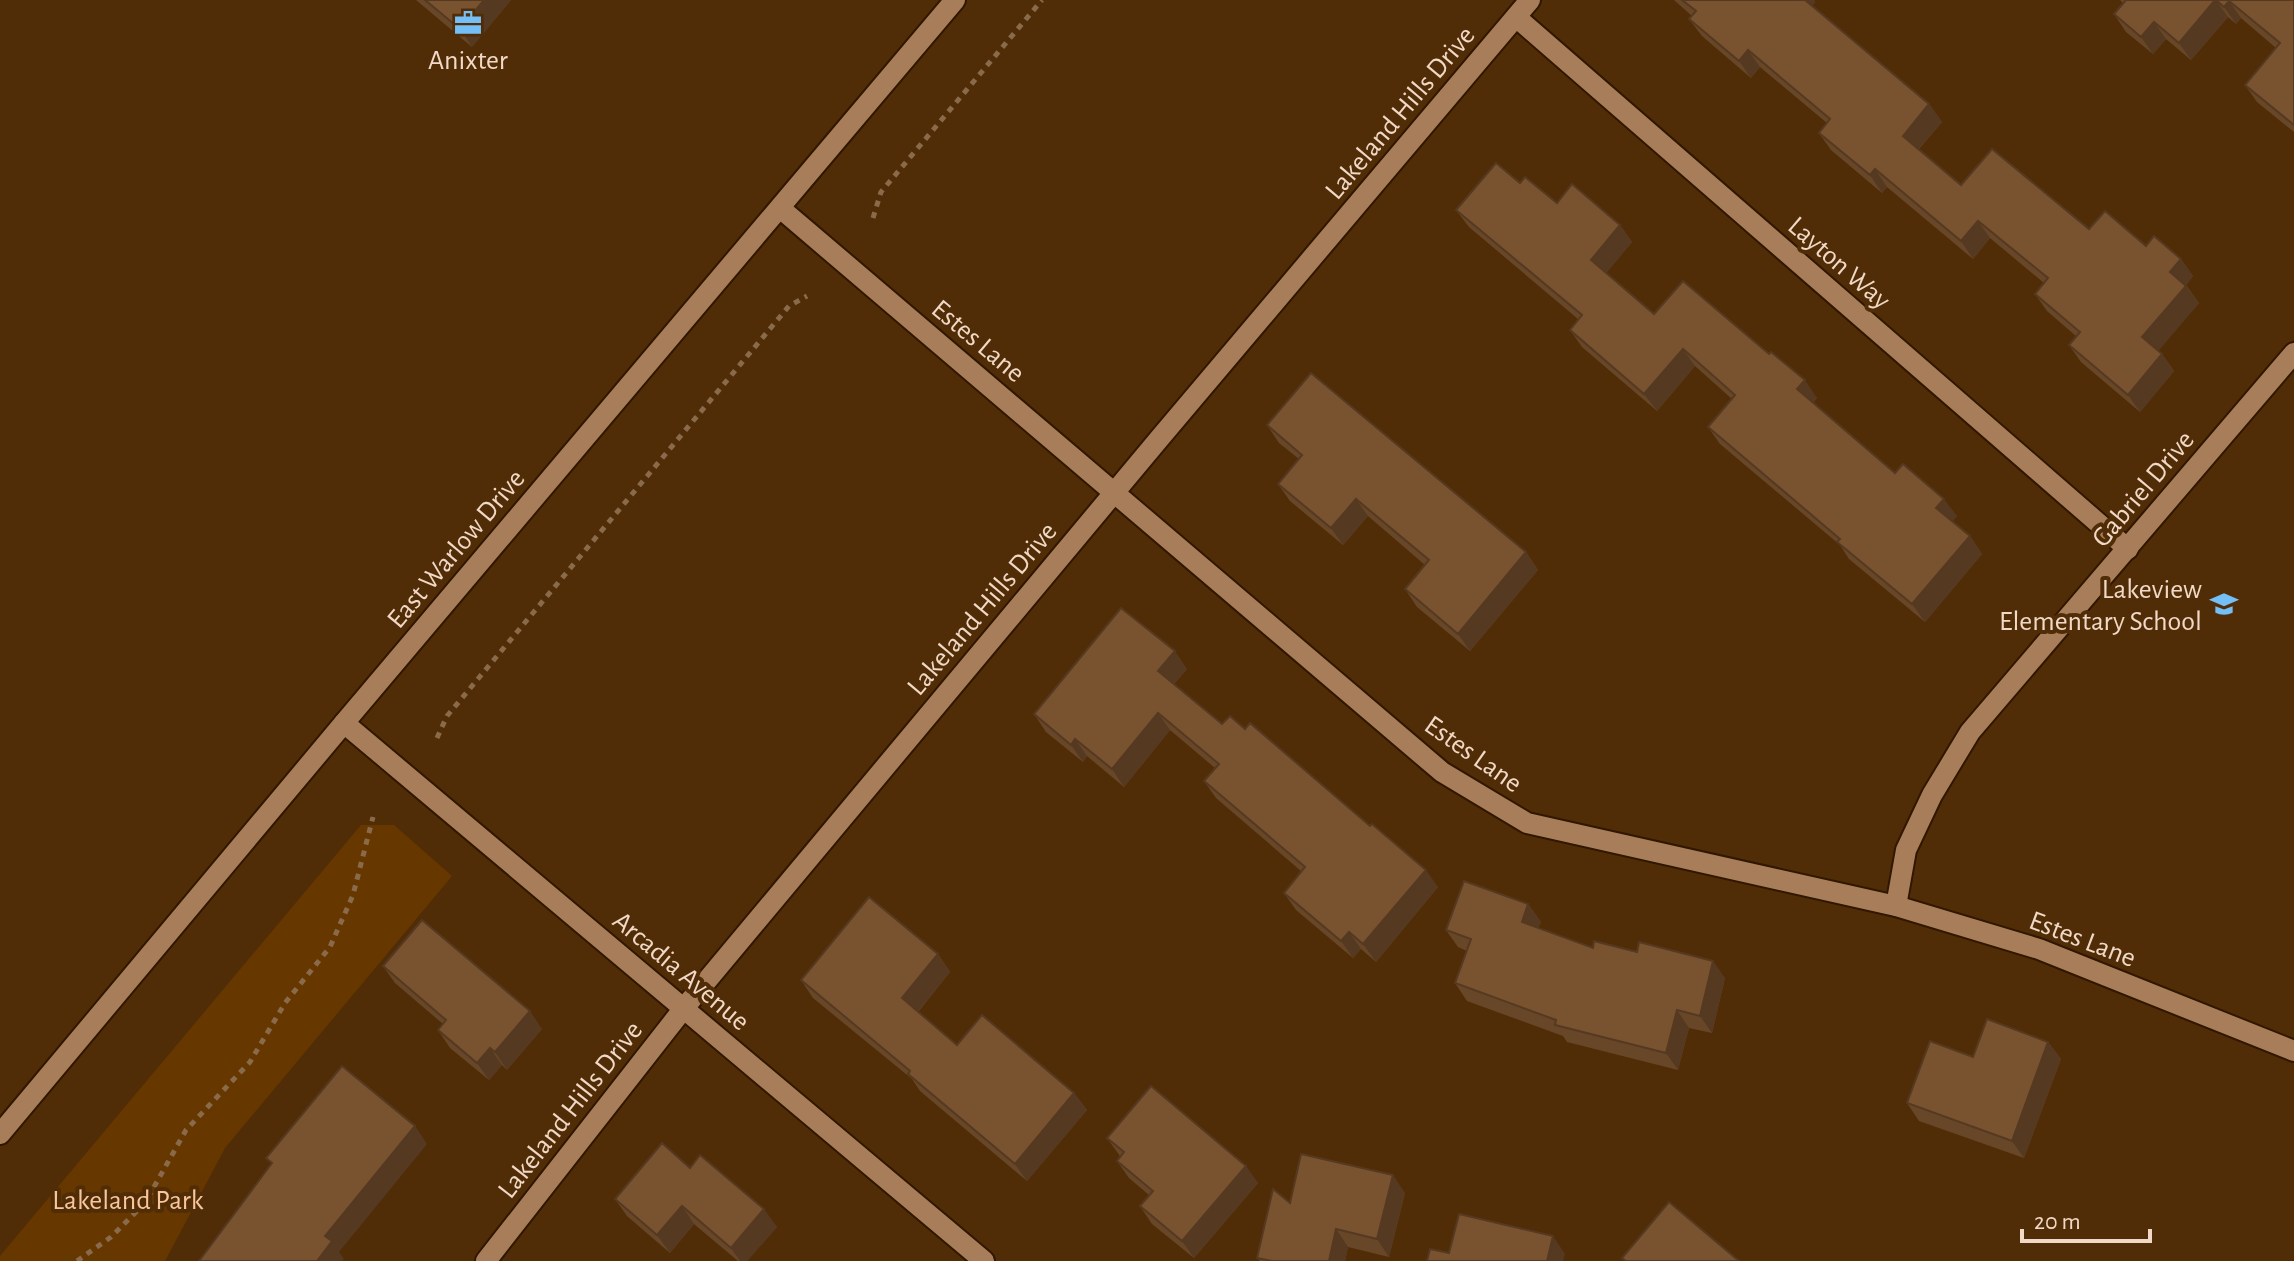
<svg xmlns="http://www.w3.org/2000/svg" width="2294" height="1261" font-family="'Alegreya Sans',sans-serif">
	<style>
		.green { fill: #673700 }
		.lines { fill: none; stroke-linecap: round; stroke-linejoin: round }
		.minor-casing { stroke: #311700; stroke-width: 24 }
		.path { stroke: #896a4b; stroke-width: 5; stroke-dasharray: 6 6; stroke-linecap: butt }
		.minor { stroke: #a87e5a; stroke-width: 20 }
		.wall { fill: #684728 }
		.shaded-wall { fill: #553921 }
		.building { fill: #79522f; stroke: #553921; stroke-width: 2 }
		.labels { text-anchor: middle; stroke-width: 8; stroke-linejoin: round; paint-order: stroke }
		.poi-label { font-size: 28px; fill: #f0d9c6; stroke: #512d07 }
		.street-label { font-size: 28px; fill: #f0d9c6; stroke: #512d07 }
		.park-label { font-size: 28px; fill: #f7c69d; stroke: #512d07 }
	</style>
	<rect width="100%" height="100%" fill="#512d07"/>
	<path class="green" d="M361,825H394L452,876L225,1148L165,1261H0V1256Z"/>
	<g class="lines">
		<g class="minor-casing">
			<g id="minor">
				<path d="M1516,17L2128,549"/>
				<path d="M780,208L1442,772L1527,823L1896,906L2039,949L2294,1051"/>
				<path d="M344,723L984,1261"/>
				<path d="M1896,906L1906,850L1932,795L1970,732L2294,353"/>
				<path d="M0,1134L344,723L955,0"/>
				<path d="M486,1261L684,1008L1159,439L1530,0"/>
			</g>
		</g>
		<g class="path">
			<path d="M873,218L881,192L1042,0"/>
			<path d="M437,738L447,716L789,306L807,296"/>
			<path d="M77,1261L111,1237L145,1203L186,1130L250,1062L285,1003L330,947L353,895L373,817"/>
		</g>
		<use href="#minor" class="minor"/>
	</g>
	<g class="wall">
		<path d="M416,0H511L472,47Z"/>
		<path d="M1674,0H1814L1815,2L1812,6L1929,104L1942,122L1919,149L1961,185L2089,229L2146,246L2181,259L2193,276L2186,285L2199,303L2158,350L2162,354L2174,371L2140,412L2081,362L2069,345L2076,336L2047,311L2035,294L2044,283L1990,238L1973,259L1887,187L1882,193L1831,150L1819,133L1827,123L1760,67L1751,78L1702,36L1689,19L1692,16Z"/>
		<path d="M2120,0H2294V132L2257,102L2245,85L2276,48L2241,18L2236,24L2228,17L2191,60L2166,39L2153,54L2126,32L2114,14L2123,3Z"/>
		<path d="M1520,183L1557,203L1620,225L1632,242L1606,273L1654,314L1817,398L1813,403L1895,473L1957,516L1952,521L1970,536L1982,554L1925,622L1849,559L1840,545L1720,444L1708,427L1732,399L1695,366L1657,411L1582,347L1570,330L1578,319L1469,227L1456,210Z"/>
		<path d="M1267,425L1526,552L1538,570L1470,651L1417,607L1405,589L1425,565L1368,516L1343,545L1290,501L1278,484L1299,459L1279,443Z"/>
		<path d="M1187,669L1174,684L1222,724L1245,729L1438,887L1376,962L1361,949L1353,958L1296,910L1284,893L1301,871L1216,798L1204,781L1215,768L1170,730L1124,787L1087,756L1083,762L1046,732L1034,714Z"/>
		<path d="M1528,904L1541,922L1538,928L1593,948L1725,978L1712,1033L1689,1028L1678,1070L1567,1042L1563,1036L1467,1001L1455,983L1467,951L1458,947L1446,930Z"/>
		<path d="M938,954L950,972L918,1012L957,1045L1074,1093L1087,1110L1027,1181L920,1091L912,1079L813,998L801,980Z"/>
		<path d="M383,966L542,1029L507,1070L502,1065L489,1080L450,1048L438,1030L443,1024L395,983Z"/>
		<path d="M2048,1042L2061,1059L2024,1158L1919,1121L1907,1103L1973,1057Z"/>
		<path d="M1107,1138L1258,1183L1194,1258L1152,1224L1140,1206L1149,1195L1129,1178L1117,1161L1120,1156Z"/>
		<path d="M690,1168L777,1227L747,1261H738L694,1224L670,1253L627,1216L615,1199Z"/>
		<path d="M1405,1193L1389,1257L1348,1247L1345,1261H1260L1257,1258L1290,1203Z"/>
	</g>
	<g class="shaded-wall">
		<path d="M484,0H511L472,47L460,29Z"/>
		<path d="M1801,0H1814L1815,2L1809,10Z"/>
		<path d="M2216,0L2228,17L2191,60L2179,43Z"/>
		<path d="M2229,1L2241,18L2236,24L2224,7Z"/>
		<path d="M2154,22L2166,39L2153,54L2141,37Z"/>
		<path d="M1748,50L1760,67L1751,78L1739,61Z"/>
		<path d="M1929,104L1942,122L1915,153L1903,136Z"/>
		<path d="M1875,169L1887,187L1882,193L1870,175Z"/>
		<path d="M1978,221L1990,238L1973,259L1961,241Z"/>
		<path d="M1620,225L1632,242L1603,277L1591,260Z"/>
		<path d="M2181,259L2193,276L2182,289L2170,272Z"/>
		<path d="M2186,286L2199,303L2155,355L2142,337Z"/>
		<path d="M1683,349L1695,366L1657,411L1644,394Z"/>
		<path d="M2162,354L2174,371L2140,412L2128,395Z"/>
		<path d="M1805,380L1817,398L1810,407L1797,389Z"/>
		<path d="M1356,499L1368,516L1343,545L1331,528Z"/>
		<path d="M1944,499L1957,516L1949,526L1936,508Z"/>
		<path d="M1970,536L1982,554L1925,622L1912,604Z"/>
		<path d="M1526,552L1538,570L1470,651L1458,634Z"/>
		<path d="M1175,651L1187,669L1170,688L1158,671Z"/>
		<path d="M1158,713L1170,730L1124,787L1112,769Z"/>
		<path d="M1075,739L1087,756L1083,762L1071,745Z"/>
		<path d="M1426,870L1438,887L1376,962L1363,944Z"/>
		<path d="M1528,904L1541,922L1534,939L1522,922Z"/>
		<path d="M1349,932L1361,949L1353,958L1341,941Z"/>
		<path d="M938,954L950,972L914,1016L902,998Z"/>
		<path d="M1713,961L1725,978L1712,1033L1700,1016Z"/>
		<path d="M1677,1010L1689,1028L1678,1070L1666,1053Z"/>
		<path d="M530,1011L542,1029L507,1070L495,1052Z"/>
		<path d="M2048,1042L2061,1059L2024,1158L2012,1141Z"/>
		<path d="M490,1048L502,1065L489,1080L477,1063Z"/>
		<path d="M1074,1093L1087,1110L1027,1181L1015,1164Z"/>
		<path d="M415,1126L427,1144L339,1252L344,1259L342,1261H317L325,1236Z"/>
		<path d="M1246,1166L1258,1183L1194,1258L1182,1241Z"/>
		<path d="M1393,1175L1405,1193L1389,1257L1377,1239Z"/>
		<path d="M682,1206L694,1224L670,1253L657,1235Z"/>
		<path d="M764,1209L777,1227L747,1261H740L731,1248Z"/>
		<path d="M1336,1229L1348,1247L1345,1261H1329Z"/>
		<path d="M1553,1236L1565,1254L1563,1261H1547Z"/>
	</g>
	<g class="building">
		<path d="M425,0H484L460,29Z"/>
		<path d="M1682,0H1805L1929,104L1903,136L1961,185L1992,149L2089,229L2105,211L2146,246L2154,236L2181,259L2170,272L2186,286L2142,337L2162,354L2128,395L2069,345L2080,332L2035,294L2048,278L1978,221L1961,241L1875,169L1870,175L1819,133L1830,119L1748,50L1739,61L1689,19L1696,11Z"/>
		<path d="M2126,0H2215L2179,43L2154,22L2141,37L2114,14Z"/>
		<path d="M2216,0H2294V125L2245,85L2280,43L2229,1L2224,7Z"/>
		<path d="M1496,163L1520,183L1525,177L1557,203L1572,184L1620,225L1591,260L1654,314L1683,281L1769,354L1771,352L1805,380L1797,389L1895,473L1903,464L1944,499L1936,508L1970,536L1912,604L1837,542L1840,539L1708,427L1735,395L1683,349L1644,394L1570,330L1582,315L1456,210Z"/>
		<path d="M1311,373L1526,552L1458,634L1405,589L1429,560L1356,499L1331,528L1278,484L1302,455L1267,425Z"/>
		<path d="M1121,608L1175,651L1158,671L1222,724L1230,716L1245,729L1250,723L1370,826L1372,824L1426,870L1363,944L1349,932L1341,941L1284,893L1305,867L1204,781L1219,764L1158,713L1112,769L1075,739L1071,745L1034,714Z"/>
		<path d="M1464,881L1528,904L1522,922L1593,948L1594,941L1637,952L1639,942L1713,961L1700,1016L1677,1010L1666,1053L1555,1025L1556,1020L1455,983L1471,939L1446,930Z"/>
		<path d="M869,897L938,954L902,998L957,1045L982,1015L1074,1093L1015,1164L908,1074L910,1071L801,980Z"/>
		<path d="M422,920L530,1011L495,1052L490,1048L477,1063L438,1030L446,1020L383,966Z"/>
		<path d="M1987,1019L2048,1042L2012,1141L1907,1103L1930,1041L1973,1057Z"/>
		<path d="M342,1066L415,1126L325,1236L332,1241L317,1261H199L272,1163L266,1158Z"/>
		<path d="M1151,1086L1246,1166L1182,1241L1140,1206L1153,1191L1117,1161L1124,1152L1107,1138Z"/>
		<path d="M662,1143L690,1168L700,1155L764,1209L731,1248L682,1206L657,1235L615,1199Z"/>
		<path d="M1301,1154L1393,1175L1377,1239L1336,1229L1329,1261H1272L1257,1258L1273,1189L1290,1203Z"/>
		<path d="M1669,1202L1739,1261H1626L1622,1258Z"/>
		<path d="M1459,1214L1553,1236L1547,1261H1427L1430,1249L1449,1253Z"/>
	</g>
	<defs>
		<g id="office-bare" transform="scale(2.16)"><path d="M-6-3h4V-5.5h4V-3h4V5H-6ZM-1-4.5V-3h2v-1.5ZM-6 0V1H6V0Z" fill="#74c0f6" stroke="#512d07" stroke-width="2.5" paint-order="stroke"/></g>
		<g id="school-bare" transform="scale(2.16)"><path d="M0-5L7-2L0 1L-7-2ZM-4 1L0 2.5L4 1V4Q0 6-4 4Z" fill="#74c0f6" stroke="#512d07" stroke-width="2.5" paint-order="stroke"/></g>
	</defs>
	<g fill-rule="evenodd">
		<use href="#office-bare" x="468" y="23"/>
		<use href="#school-bare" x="2224" y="604"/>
	</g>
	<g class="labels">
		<g class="poi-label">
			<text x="468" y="69">Anixter</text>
			<text x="2202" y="598" text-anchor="end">Lakeview<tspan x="2202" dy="32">Elementary School</tspan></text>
		</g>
		<g class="street-label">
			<text transform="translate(1399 112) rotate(-50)" y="10">Lakeland Hills Drive</text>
			<text transform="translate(1840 262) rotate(41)" y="10">Layton Way</text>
			<text transform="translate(979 340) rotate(40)" y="10">Estes Lane</text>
			<text transform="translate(2142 488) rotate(-50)" y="10">Gabriel Drive</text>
			<text transform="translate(455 548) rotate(-50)" y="10">East Warlow Drive</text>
			<text transform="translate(981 608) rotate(-50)" y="10">Lakeland Hills Drive</text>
			<text transform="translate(1474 753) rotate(35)" y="10">Estes Lane</text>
			<text transform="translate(2083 938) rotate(21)" y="10">Estes Lane</text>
			<text transform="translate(682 970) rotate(40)" y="10">Arcadia Avenue</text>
			<text transform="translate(569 1109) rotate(-52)" y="10">Lakeland Hills Drive</text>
		</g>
		<g class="park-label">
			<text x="128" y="1209">Lakeland Park</text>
		</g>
	</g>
	<path d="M2022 1229v12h128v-12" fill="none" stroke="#f0d9c6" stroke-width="4"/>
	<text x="2034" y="1229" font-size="24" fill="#f0d9c6" stroke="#512d07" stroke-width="6" paint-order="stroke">20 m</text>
</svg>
